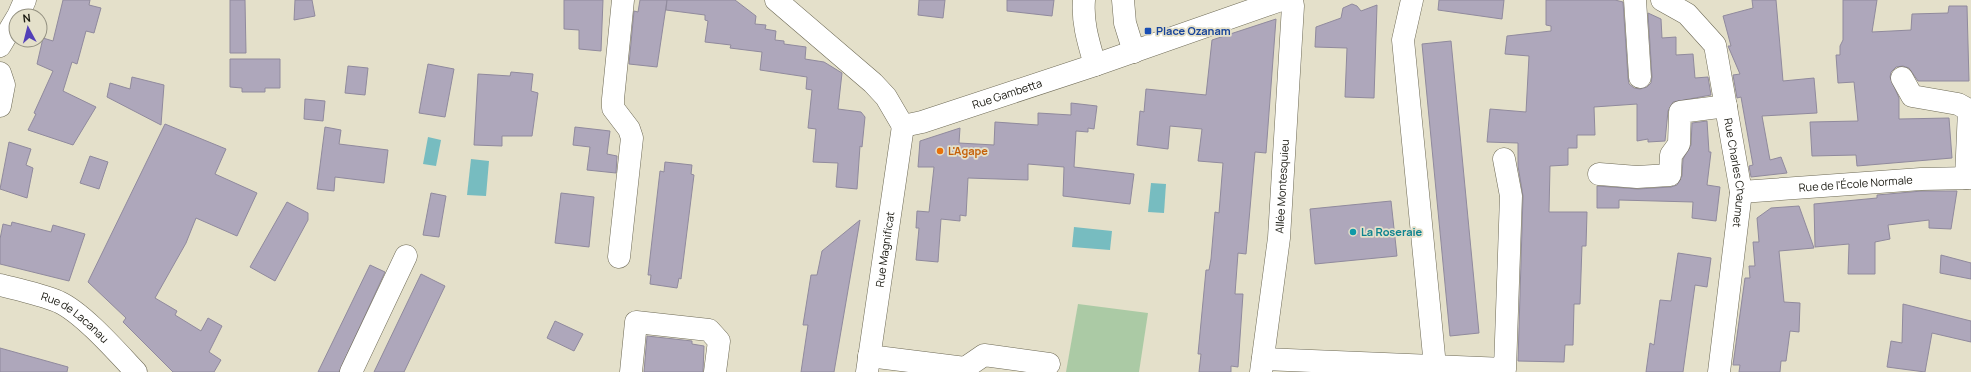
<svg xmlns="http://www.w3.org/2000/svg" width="1971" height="372" font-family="Manrope,sans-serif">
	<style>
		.green { fill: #abcaa5 }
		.water { fill: #77bcc0 }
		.building { fill: #aea7bb; stroke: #908a9d }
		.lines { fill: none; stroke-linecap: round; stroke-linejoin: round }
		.minor-casing { stroke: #6e6a56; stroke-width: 23 }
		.minor { stroke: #fff; stroke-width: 22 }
		.transit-dot { fill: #1a4fb4; stroke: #e4e0ca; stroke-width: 1.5 }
		.food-dot { fill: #e8710a; stroke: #e4e0ca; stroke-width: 1.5 }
		.culture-dot { fill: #0f9aa8; stroke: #e4e0ca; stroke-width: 1.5 }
		.labels { text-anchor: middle; stroke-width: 3.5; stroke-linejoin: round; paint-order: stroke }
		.transit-label { font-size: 11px; font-weight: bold; fill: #164399; stroke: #e4e0ca; text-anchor: start }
		.street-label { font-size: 11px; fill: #191810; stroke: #e4e0ca }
		.food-label { font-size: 11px; font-weight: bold; fill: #c56008; stroke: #e4e0ca; text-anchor: start }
		.culture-label { font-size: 11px; font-weight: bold; fill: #0d838f; stroke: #e4e0ca; text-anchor: start }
	</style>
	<rect width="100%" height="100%" fill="#e4e0ca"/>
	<path class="green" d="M1078,304L1148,313L1139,372H1066Z"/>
	<g class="water">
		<path d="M428,137L441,140L436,166L423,164Z"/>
		<path d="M471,159L489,161L486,196L467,195Z"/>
		<path d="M1151,183L1166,184L1164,213L1148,212Z"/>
		<path d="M1074,227L1112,231L1110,250L1072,247Z"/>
	</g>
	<g class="building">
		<path d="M63,0H90L89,5L101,8L94,33L86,31L77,64L72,62L63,91L96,107L73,145L28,130L36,114L34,113L53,71L37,64L43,38L53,41Z"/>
		<path d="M230,0H245L246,53H230Z"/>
		<path d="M295,0H312L315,16L294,20Z"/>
		<path d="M564,0H603L601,51L579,49V30L564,29Z"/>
		<path d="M640,0H667L657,67L629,64L634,11L638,12Z"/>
		<path d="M667,0H735L756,16L755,24L766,25L765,29L776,31L775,40L784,41V44L806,47L805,59L824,62L842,73L838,109L861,112L865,117L862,147L860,146L857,189L836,187L838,163L813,162L816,129L808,128L812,90L806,89L807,77L760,70L762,52L730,48L731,45L705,42L708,21L705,20V15L666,10Z"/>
		<path d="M919,0H945L943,18L918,15Z"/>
		<path d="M1007,0H1054L1052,16L1007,11Z"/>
		<path d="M1439,0H1504L1502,19L1438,10Z"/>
		<path d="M1546,0H1615L1623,2L1628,78L1629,84L1634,88L1640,89L1647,87L1651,83L1652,77L1648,13L1661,19L1662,38L1676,37V55L1693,54L1695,78L1708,77L1711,95L1673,102L1668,111L1665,141L1648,142V139L1637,141V104L1594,107L1595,135H1577V148H1568V165L1550,166L1549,212H1587L1586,246H1582L1580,304H1574L1573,345H1565L1564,362L1518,361L1523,196L1518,166V143L1487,142L1490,109L1526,112L1529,56L1505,54L1507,36L1551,31V26L1546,25Z"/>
		<path d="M1752,0H1776L1783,81L1814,78L1817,113L1762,116L1770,160L1781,157L1787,173L1751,177L1749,166L1753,165L1741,97L1737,98L1733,75L1740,74L1728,46H1731L1723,16L1753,8Z"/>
		<path d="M1843,0H1877L1872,32L1911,30L1912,14L1948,13L1949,6H1967L1969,81H1918L1909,68L1903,66L1896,67L1891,72L1890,77L1899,98V119L1949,118L1952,158L1857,166L1856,155L1812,156L1810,122L1858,121L1854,82L1838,83L1836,55H1840V46L1843,40Z"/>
		<path d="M1352,4L1357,6L1361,11L1377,5L1374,98L1345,97L1347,48L1315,47L1316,27L1341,18L1343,8Z"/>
		<path d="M1276,19L1266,153L1255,152L1246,254L1238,253L1235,294H1243L1238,367L1231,366V372H1199L1201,354H1198L1206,270H1209L1211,259L1215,212L1219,213L1223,163L1198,161L1202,129L1170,126L1168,149L1137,145L1140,111L1144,112L1146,89L1206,95L1212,40Z"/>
		<path d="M1451,41L1479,333L1450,336L1422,44Z"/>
		<path d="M230,59H280V88H265V92H242V88L230,87Z"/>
		<path d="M428,64L454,69L445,117L419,113Z"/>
		<path d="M348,66L368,68L365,95L345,93Z"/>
		<path d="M511,72L533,74L531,91L538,93L532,136H502V146L474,145L478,74L510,76Z"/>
		<path d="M132,77L164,85L161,125L107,97L110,83L130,89Z"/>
		<path d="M305,99L325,101L323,121L304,119Z"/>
		<path d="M1071,103L1097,106L1094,129L1088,128V132L1076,131L1074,167L1134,174L1130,204L1063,196L1064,167L1028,164V180L968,178L966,216L960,215V221L941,219L938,262L916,260L919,228H916L917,211L929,212L934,167H918L920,141L960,128L959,143L994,145L995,122L1038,125V113L1071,115Z"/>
		<path d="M1707,121L1709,152H1711L1707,185L1720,187L1716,221L1692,218L1693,202L1619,200V208H1597V186L1638,189L1671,187L1677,185L1682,176L1683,159L1691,145L1692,123Z"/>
		<path d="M165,124L226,149L215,174L257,193L237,236L196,218L186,243L155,298L177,311L175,315L201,331L208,318L222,326L209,352L221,360L214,372H173L123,322L126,318L88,282Z"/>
		<path d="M325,127L341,130L339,144L388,150L384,183L335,177L334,191L317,189Z"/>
		<path d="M575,127L610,131L607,154L617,156L616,173L587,170L590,147L573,145Z"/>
		<path d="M9,142L31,149L26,165L33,168L27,198L0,189Z"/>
		<path d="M90,156L108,162L99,189L80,183Z"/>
		<path d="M665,162L692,165L691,174L694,175L681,279L679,278L677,288L650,284L651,275H648L660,171L664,172Z"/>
		<path d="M1922,191H1957L1951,229L1929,228V220L1888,225L1890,239L1875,242V274H1848L1849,244L1815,247L1814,204L1877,198V195Z"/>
		<path d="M431,193L446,196L439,237L423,235Z"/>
		<path d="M561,193L594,197L589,247L555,243Z"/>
		<path d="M1391,201L1397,256L1315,264L1310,209Z"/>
		<path d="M287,202L308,213V220L275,281L250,267Z"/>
		<path d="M1799,206L1814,248L1779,251L1784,302L1800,303L1799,332L1790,331L1786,361H1781L1780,372H1739L1740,365H1733L1745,278H1750L1749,266H1755L1753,242H1759L1757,218L1771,208Z"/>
		<path d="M860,220L834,372H801L808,325H803L811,275H817L822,251Z"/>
		<path d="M12,222L51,232L53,225L85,234L69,281L0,264V239L3,224L11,226Z"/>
		<path d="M1678,253L1711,258L1707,287L1695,285L1683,372H1646L1650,343L1654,345L1660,300L1671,301Z"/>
		<path d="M1941,255L1971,263V279L1940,273Z"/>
		<path d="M370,265L385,272L339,372H318Z"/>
		<path d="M421,274L445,286L404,372H374Z"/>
		<path d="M1903,304L1971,321V342L1932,333L1925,372L1887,367L1891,341L1902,343Z"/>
		<path d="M555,321L583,334L574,351L547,338Z"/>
		<path d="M647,336L692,341V344L704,346L703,372H644Z"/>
		<path d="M0,348L68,367L67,372H0Z"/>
	</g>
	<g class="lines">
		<g class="minor-casing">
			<g id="minor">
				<path d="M776,0L873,83L886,97L903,126"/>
				<path d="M1084,0C1082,23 1089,44 1095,65"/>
				<path d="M1123,0L1125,23L1134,52"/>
				<path d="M1412,0L1403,40L1435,366"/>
				<path d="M1635,0L1640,77"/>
				<path id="s1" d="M1662,0L1687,14L1715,45L1741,192L1719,372"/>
				<path d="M18,16L25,0"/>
				<path d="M0,46L16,19"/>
				<path d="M0,73L4,85L0,106"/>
				<path d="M1902,78L1912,96L1958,104L1969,110L1966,178"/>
				<path id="s2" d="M903,126L922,122L1095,65L1281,0"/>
				<path d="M1599,174L1637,177L1670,175L1671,155L1679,144L1680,112L1726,106"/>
				<path id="s3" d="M1741,192L1921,179L1971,178"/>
				<path d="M619,257L632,138L629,129L613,108V99L623,0"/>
				<path id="s4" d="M0,285C20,290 40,294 59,302C83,313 117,352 136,372"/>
				<path d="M869,356L965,368L984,355L1049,364"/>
				<path d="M1263,359L1505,369L1511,196L1504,159"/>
				<path d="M351,372L406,256"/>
				<path d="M631,372L636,322L709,330L719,341L715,372"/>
				<path id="s5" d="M867,372L903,126"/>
				<path id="s6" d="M1261,372L1279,238L1293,6L1292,0"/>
			</g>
		</g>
		<use href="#minor" class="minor"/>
	</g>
	<rect class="transit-dot" x="1144" y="27" width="8" height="8" rx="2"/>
	<circle class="food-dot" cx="940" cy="151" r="4"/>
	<circle class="culture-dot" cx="1353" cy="232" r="4"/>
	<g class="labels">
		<g class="transit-label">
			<text x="1156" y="35">Place Ozanam</text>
		</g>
		<g class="street-label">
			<text dy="4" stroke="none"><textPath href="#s2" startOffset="109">Rue Gambetta</textPath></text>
			<text dy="4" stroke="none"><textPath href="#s1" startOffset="200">Rue Charles Chaumet</textPath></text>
			<text dy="4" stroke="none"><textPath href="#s3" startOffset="115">Rue de l'École Normale</textPath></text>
			<text dy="4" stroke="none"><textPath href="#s6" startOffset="187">Allée Montesquieu</textPath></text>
			<text dy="4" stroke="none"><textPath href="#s5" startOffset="124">Rue Magnificat</textPath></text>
			<text dy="4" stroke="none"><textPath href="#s4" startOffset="83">Rue de Lacanau</textPath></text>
		</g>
		<g class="food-label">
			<text x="948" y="155">L'Agape</text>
		</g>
		<g class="culture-label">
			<text x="1361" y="236">La Roseraie</text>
		</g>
	</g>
	<g transform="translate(28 28) rotate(353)"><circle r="19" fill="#e4e0ca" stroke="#939080"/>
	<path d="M0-3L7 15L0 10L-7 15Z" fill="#5340b8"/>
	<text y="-6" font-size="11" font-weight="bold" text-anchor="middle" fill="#191810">N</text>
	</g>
</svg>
